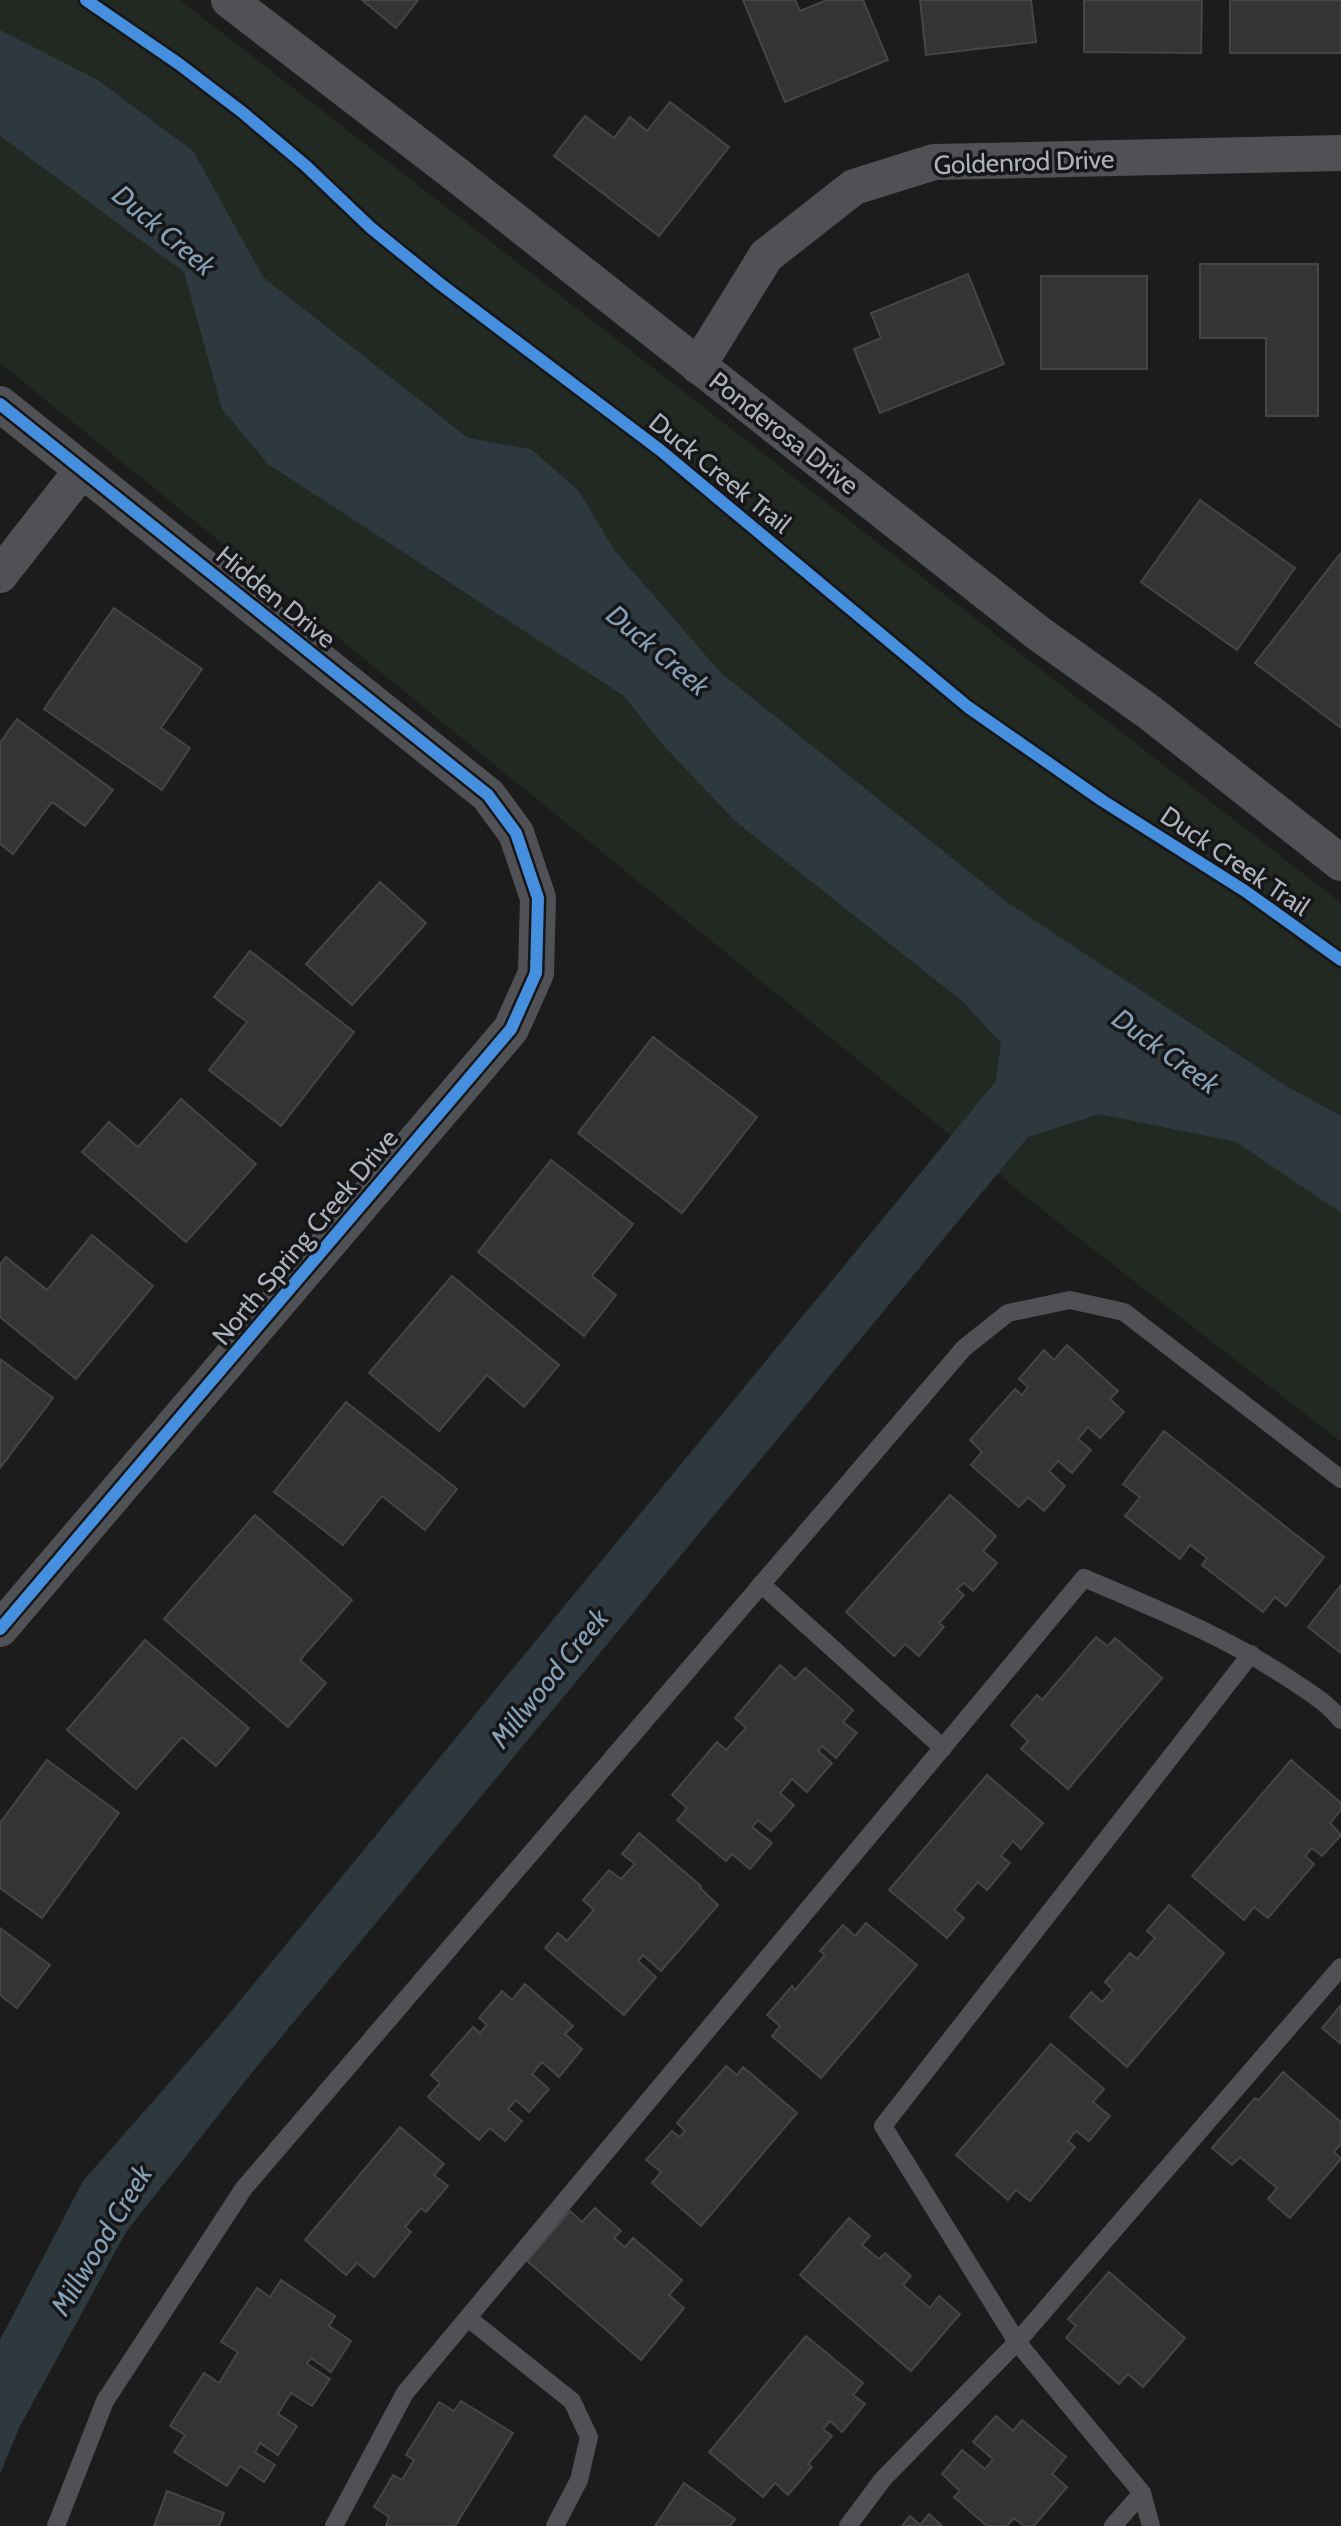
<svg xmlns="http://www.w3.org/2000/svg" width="1341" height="2526" font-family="Cabin,sans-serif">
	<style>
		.green { fill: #212922 }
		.water { fill: #2e383f }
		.building { fill: #343434; stroke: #444548; stroke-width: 2 }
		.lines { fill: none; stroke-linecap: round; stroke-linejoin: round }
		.service { stroke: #505155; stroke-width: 18 }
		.minor { stroke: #505155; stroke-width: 36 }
		.cycleway-casing { stroke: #161618; stroke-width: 17 }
		.cycleway { stroke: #468fdf; stroke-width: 12 }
		.labels { text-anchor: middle; stroke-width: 7; stroke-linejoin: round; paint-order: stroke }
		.street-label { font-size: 26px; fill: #adb3bc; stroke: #161618 }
		.water-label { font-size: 28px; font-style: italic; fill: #85a1b7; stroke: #161618 }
	</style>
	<rect width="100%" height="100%" fill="#1c1c1c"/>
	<path class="green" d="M0,0H180L1341,903V1442L1045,1212L0,363Z"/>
	<path class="water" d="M0,30L98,80L193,151L263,277L468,438L531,449L578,490L615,551L721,673L1008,903L1286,1086L1341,1116V1213L1236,1142L1100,1114L1028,1137L254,2070L126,2232L19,2428L0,2474V2340L83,2181L219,2026L996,1081L1001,1043L962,1001L735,821L662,744L624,696L268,464L222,409L184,272L0,136Z"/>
	<g class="building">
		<path d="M362,0H418L396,28Z"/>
		<path d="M743,0H795L800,11L827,0H863L888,60L785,102Z"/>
		<path d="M920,0H1031L1036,42L926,55Z"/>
		<path d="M1084,0H1202L1201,53L1084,52Z"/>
		<rect x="1230" y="0" width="111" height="53"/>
		<path d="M670,102L729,147L659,236L554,156L585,116L614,138L630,117L647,131Z"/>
		<path d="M1200,264H1318V416H1266V338H1200Z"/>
		<path d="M968,274L1004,364L880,413L854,349L881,338L871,313Z"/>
		<rect x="1041" y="276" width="106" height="93"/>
		<path d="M1200,500L1295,568L1237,650L1141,582Z"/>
		<path d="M1340,554L1341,555V728L1255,663Z"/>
		<path d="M114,608L202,669L161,728L190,748L162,790L44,709Z"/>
		<path d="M17,719L113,790L85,826L52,802L13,854L0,844V743Z"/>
		<path d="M380,882L426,923L352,1005L306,964Z"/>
		<path d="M250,951L354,1032L281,1126L209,1070L247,1022L214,997Z"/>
		<path d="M653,1037L757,1117L682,1213L578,1133Z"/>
		<path d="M181,1099L256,1164L186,1242L82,1152L109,1122L138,1147Z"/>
		<path d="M551,1160L633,1224L592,1276L616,1295L584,1336L478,1252Z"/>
		<path d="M92,1235L153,1286L76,1379L0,1317V1265L6,1257L47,1290Z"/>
		<path d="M452,1276L559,1365L524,1407L487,1375L439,1431L369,1373Z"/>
		<path d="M1067,1345L1118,1391L1110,1399L1124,1412L1100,1438L1088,1427L1078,1439L1091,1450L1072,1473L1058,1461L1049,1471L1065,1486L1044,1511L1028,1497L1019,1507L971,1465L982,1452L970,1440L1015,1389L1022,1395L1028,1387L1019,1379L1044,1350L1054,1360Z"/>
		<path d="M0,1359L53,1398L0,1468Z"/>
		<path d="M346,1402L457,1489L425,1530L382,1496L343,1545L274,1492Z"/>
		<path d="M1164,1431L1324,1557L1286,1606L1275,1597L1263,1612L1202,1565L1207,1558L1190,1545L1180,1559L1125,1516L1140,1497L1123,1484Z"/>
		<path d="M950,1495L996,1536L983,1551L997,1563L973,1591L964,1583L957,1589L964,1595L939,1623L944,1627L919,1656L905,1644L894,1656L846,1612Z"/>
		<path d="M255,1515L352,1600L300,1660L326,1683L288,1727L164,1619Z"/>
		<path d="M1341,1585V1653L1308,1627Z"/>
		<path d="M1096,1637L1108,1646L1115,1638L1162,1678L1068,1789L1021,1749L1028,1741L1011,1725L1037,1695L1042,1700Z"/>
		<path d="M145,1640L249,1728L216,1766L182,1737L136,1789L67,1730Z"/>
		<path d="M780,1665L795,1679L805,1668L853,1710L843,1722L857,1733L836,1758L822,1746L818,1751L832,1763L807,1792L792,1779L780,1793L794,1805L771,1831L758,1820L752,1827L772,1843L750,1869L732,1854L726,1861L677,1820L687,1808L672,1795L717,1742L726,1750L746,1728L735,1718Z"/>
		<path d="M47,1760L119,1813L42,1918L0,1888V1823Z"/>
		<path d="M1291,1760L1341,1803V1810L1330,1823L1341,1835L1322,1856L1312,1848L1305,1856L1314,1864L1268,1918L1254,1907L1244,1920L1192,1876Z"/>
		<path d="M987,1775L1043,1823L1021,1849L1013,1841L1001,1856L1010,1863L987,1890L978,1882L954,1910L964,1918L947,1938L889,1890Z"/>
		<path d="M639,1833L701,1886L700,1888L718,1905L661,1971L643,1955L638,1961L656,1977L624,2015L545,1948L558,1933L567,1941L594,1910L583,1900L609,1870L621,1879L635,1864L622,1854Z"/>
		<path d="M1169,1905L1224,1953L1127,2067L1070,2017L1091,1992L1102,2002L1113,1990L1105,1982L1130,1953L1137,1959L1155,1938L1147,1931Z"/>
		<path d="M866,1923L917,1965L821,2078L772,2036L780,2026L767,2015L792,1986L795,1990L825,1955L820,1951L843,1925L855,1936Z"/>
		<path d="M0,1928L50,1965L17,2008L0,1995Z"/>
		<path d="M525,1984L573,2026L565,2034L582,2049L559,2077L542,2062L532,2074L549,2089L529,2112L516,2100L508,2109L522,2121L505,2141L490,2128L479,2140L428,2097L440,2083L431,2075L473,2027L480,2033L487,2025L479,2018L502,1991L512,2000Z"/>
		<path d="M1341,2005V2044L1322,2028Z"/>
		<path d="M1051,2044L1104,2089L1093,2102L1110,2116L1089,2141L1076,2131L1068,2141L1075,2147L1030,2201L1016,2190L1008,2200L956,2155Z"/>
		<path d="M726,2066L737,2075L743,2067L797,2113L701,2226L652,2183L661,2172L646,2160L672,2131L680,2137L685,2131L677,2123Z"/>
		<path d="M1283,2072L1341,2122V2144L1334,2152L1341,2159L1290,2218L1268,2199L1277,2188L1240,2157L1232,2165L1212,2148L1255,2098L1259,2100Z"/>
		<path d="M400,2127L444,2164L434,2175L448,2186L426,2212L421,2208L405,2227L411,2232L374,2277L357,2263L346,2275L305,2240Z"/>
		<path d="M595,2208L621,2231L614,2238L625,2247L633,2238L682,2280L669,2295L684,2308L641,2360L527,2261L570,2211L582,2222Z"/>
		<path d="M849,2218L870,2236L862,2245L879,2259L885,2253L911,2276L903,2285L930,2308L939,2296L960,2314L911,2371L800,2275Z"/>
		<path d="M1109,2272L1185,2338L1143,2387L1128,2374L1119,2384L1066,2338L1076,2326L1068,2319Z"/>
		<path d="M281,2280L335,2316L329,2326L351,2341L331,2372L311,2358L307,2364L330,2379L312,2406L291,2393L278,2414L297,2426L278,2455L260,2443L255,2452L275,2465L264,2482L240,2466L227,2486L174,2452L185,2435L170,2426L204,2373L219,2383L238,2352L221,2342L257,2288L270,2297Z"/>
		<path d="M806,2336L863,2383L853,2395L865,2404L842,2432L830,2421L823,2429L832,2436L808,2464L812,2467L788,2495L775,2483L763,2497L709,2452Z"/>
		<path d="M461,2401L513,2433L455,2526H386L389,2517L374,2507L393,2475L402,2480L414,2460L406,2455L439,2402L454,2411Z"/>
		<path d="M996,2416L1013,2431L1022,2420L1066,2457L1052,2474L1067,2487L1034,2526H1024L1014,2518L1007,2526H987L954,2497L960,2491L942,2474L962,2450L985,2469L993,2459L973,2442Z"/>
		<path d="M684,2483L735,2519L730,2526H655Z"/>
		<path d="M167,2491L224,2513L219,2526H154Z"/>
		<path d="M929,2514L942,2526H902L910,2516L920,2525Z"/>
	</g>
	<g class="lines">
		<g class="service">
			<path d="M761,1584L943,1748"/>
			<path d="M468,2318L572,2401L589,2437L579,2480L555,2526"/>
			<path d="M56,2526L105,2401L244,2188L964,1348L1008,1313L1070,1300L1124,1312L1341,1479"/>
			<path d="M334,2526L405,2393L1084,1578C1154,1608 1224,1636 1288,1678C1307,1691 1327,1702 1341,1720"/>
			<path d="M848,2526L883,2479L1017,2342L1341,1967"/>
			<path d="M1113,2526L1142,2493"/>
			<path d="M1151,2526L1142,2493L1017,2342L883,2126L1251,1654"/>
		</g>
		<g class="minor">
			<path d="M229,0L453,172L1038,633L1149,712L1341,863"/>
			<path d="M698,366L766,256L854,187L934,162L1341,153"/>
			<path d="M0,404L488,795L516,833L538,898L536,973L511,1029L0,1629"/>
			<path d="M0,575L82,470"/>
		</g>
		<g class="cycleway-casing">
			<g id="cycleway">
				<path d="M86,0L179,64L242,112L306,166L371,228L439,283L660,450L968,707L1103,801L1245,891L1341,960"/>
				<path d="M0,404L488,795L516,833L538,898L536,973L511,1029L0,1629"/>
			</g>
		</g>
		<use href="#cycleway" class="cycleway"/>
	</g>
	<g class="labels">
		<g class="street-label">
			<text transform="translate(1024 162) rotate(-2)" y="9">Goldenrod Drive</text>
			<text transform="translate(784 433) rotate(38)" y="9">Ponderosa Drive</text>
			<text transform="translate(720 473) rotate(39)" y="9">Duck Creek Trail</text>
			<text transform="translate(276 597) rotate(39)" y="9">Hidden Drive</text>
			<text transform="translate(1235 861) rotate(34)" y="9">Duck Creek Trail</text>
			<text transform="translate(305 1237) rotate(-50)" y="9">North Spring Creek Drive</text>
		</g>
		<g class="water-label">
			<text transform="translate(164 230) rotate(40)" y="10">Duck Creek</text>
			<text transform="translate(658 650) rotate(40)" y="10">Duck Creek</text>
			<text transform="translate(1166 1051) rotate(36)" y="10">Duck Creek</text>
			<text transform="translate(549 1678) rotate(-51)" y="10">Millwood Creek</text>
			<text transform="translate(101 2240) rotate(-59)" y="10">Millwood Creek</text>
		</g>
	</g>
</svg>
